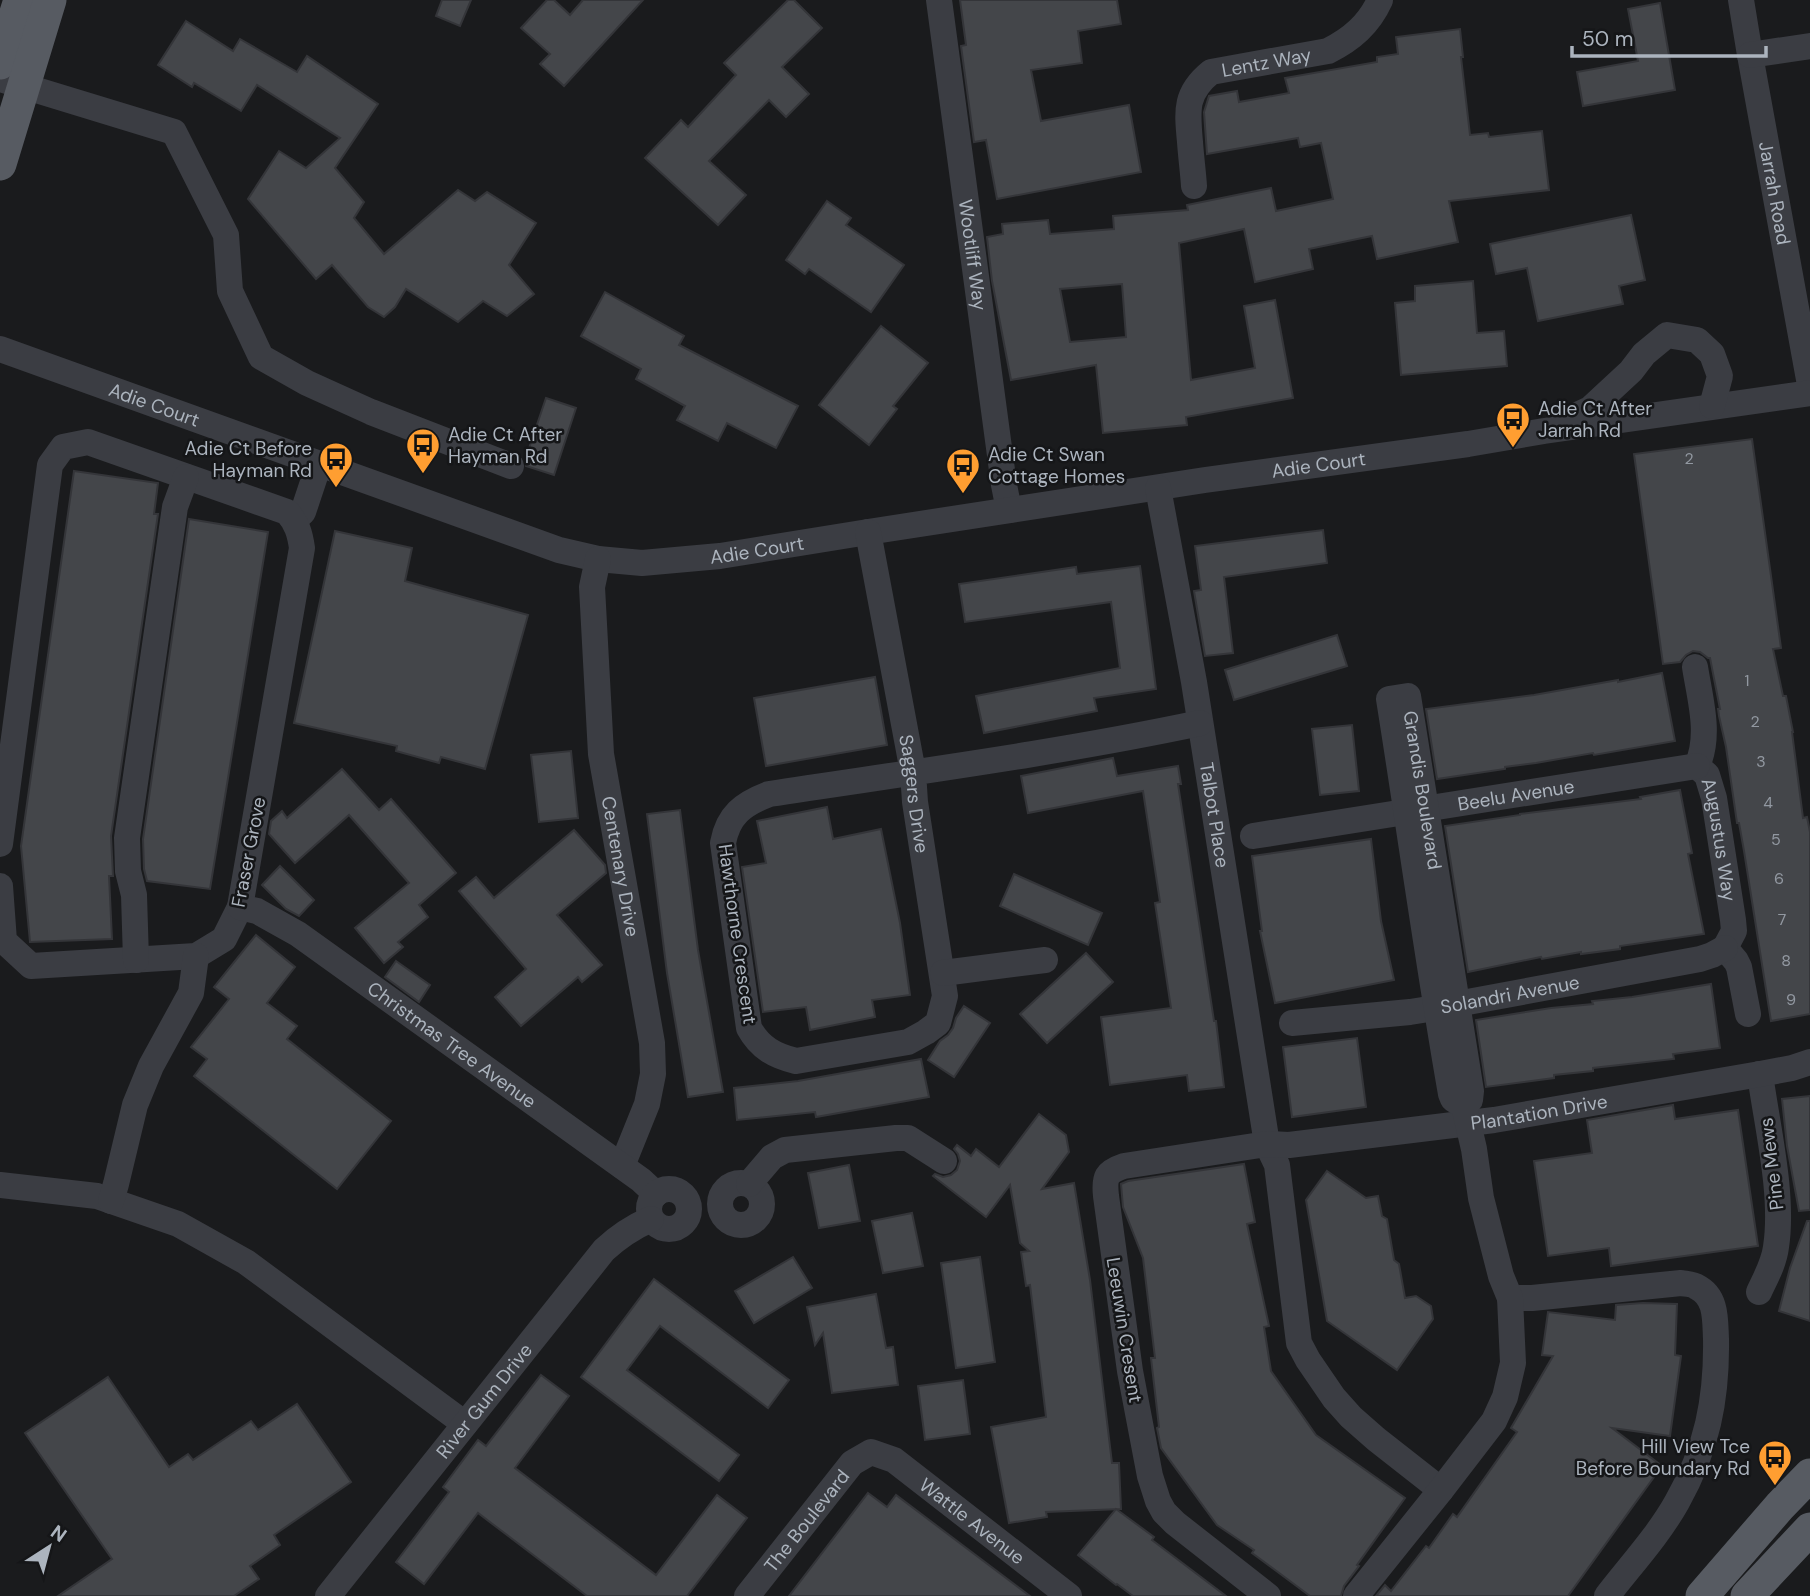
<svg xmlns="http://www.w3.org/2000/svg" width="1810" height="1596" font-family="'DM Sans',sans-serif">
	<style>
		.building { fill: #44464a; stroke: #343539; stroke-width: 2; fill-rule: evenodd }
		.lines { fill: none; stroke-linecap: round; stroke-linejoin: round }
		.minor { stroke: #3b3d43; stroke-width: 26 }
		.major { stroke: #575b62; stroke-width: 33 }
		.labels { text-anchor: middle; stroke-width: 5; stroke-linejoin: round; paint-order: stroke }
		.number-label { font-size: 16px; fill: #9298a1 }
		.street-label { font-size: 19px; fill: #acb4be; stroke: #151618 }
		.poi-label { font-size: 19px; fill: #acb4be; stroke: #151618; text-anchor: start }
	</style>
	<rect width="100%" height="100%" fill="#1a1b1d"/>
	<g class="building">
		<path d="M442,0H471L460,26L436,16Z"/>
		<path d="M547,0H554L570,15L583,0H643L564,86L540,64L550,54L521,28Z"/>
		<path d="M788,0H794L822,28L782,67L809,94L786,117L769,100L709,161L746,195L718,225L645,158L681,120L688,127L736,75L724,63Z"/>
		<path d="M960,0H1117L1121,24L1078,31L1082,63L1031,70L1041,121L1129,105L1141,172L997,199L986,140L974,142L961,46L966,45Z"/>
		<path d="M1660,3L1675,90L1583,106L1577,72L1638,61L1628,9Z"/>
		<path d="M186,21L233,51L240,39L297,72L307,56L378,104L335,168L364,202L354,218L384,254L458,190L475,201L487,192L536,223L509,265L534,294L507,316L483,301L458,322L406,289L395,307L384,317L368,307L332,265L316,279L248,199L279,151L306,168L340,138L257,85L241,111L194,83L192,87L158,65Z"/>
		<path d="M1460,29L1463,57H1461L1470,135L1488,133L1489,137L1542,131L1549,190L1449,201L1458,242L1377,259L1372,236L1309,249L1313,269L1255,282L1244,229L1179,243L1191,380L1255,368L1244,306L1275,300L1293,398L1186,417L1187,425L1103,433L1096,365L1011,380L992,281L987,237L1003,234L1002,224L1048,220L1050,234L1114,229L1113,216L1188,210L1187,205L1271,188L1276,211L1333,199L1321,143L1300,147L1298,138L1207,154L1204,112L1209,96L1237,91L1239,102L1289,93L1285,78L1377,62V57L1398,54L1396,37ZM1122,284L1126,337L1070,342L1060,289Z"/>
		<path d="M827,201L851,218L846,225L904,265L871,312L809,269L805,274L786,260Z"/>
		<path d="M1631,215L1645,280L1619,286L1623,304L1538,321L1527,268L1496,274L1490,244Z"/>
		<path d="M1473,281L1477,333L1504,331L1507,366L1401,375L1395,303L1415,301V286Z"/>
		<path d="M605,292L684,336L679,345L798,406L776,448L727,423L718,441L677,420L685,406L636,379L641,369L581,336Z"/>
		<path d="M881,326L928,363L893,406L897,409L869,445L819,405Z"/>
		<path d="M546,398L576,408L554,475L526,466L525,460Z"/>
		<path d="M1752,439L1781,648L1773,649L1783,696H1786L1793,732H1792L1803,818L1807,817L1810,832V1014L1771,1021L1744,851L1739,823H1737L1726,747L1719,716L1718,709H1720L1710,658H1708L1700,652L1693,651L1686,655L1680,662L1663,664L1634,454Z"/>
		<path d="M74,471L158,483L154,514H158L111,836L113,876H109L112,939L30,942L21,846Z"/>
		<path d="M189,519L268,532L210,889L147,881L144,869L143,839Z"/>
		<path d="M1323,530L1327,563L1224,577L1233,653L1205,656L1194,591L1201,590L1195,546Z"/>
		<path d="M335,531L412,548L405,581L528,615L485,769L441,757L439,763L396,751L397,746L294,723Z"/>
		<path d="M1140,566L1156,689L1094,698L1097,711L984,733L976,696L1120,668L1111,602L965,622L959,584L1076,567L1077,574Z"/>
		<path d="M1337,635L1347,666L1234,700L1225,670Z"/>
		<path d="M1662,673L1675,741L1594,755L1593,753L1536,763L1505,767V769L1437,779L1426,709L1534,695L1618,680V682Z"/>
		<path d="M875,677L887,745L766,766L754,698Z"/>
		<path d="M1352,725L1359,791L1320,795L1312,729Z"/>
		<path d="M571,751L578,818L539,822L531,755Z"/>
		<path d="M1113,758L1117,776L1178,766L1181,784H1178L1214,1021H1216L1224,1087L1189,1091L1187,1075L1110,1085L1101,1017L1171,1008L1155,903L1160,902L1143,791L1028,813L1021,776Z"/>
		<path d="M342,769L379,810L391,799L456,873L419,905L428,917L398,942L403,947L384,963L355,928L409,883L349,815L295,863L269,834L271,821L282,811L287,818Z"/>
		<path d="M1680,790L1692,853L1688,854L1704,934L1620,946V949L1581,954V952L1542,959L1541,957L1468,972L1445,826L1520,815V814L1641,799L1640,797Z"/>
		<path d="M827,807L833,839L881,829L900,923L910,995L872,1000L875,1017L810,1030L806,1007L763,1012L742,867L766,863L757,821Z"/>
		<path d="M680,810L698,950L723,1092L688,1097L667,973L647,814Z"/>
		<path d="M574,830L605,865L606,873L557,915L602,965L582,982L578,977L521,1026L495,997L526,969L459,891L476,877L494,898Z"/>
		<path d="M1371,839L1381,921L1394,980L1275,1003L1260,931H1262L1252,856Z"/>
		<path d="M280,866L314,900L299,916L286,909L262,885Z"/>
		<path d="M1014,874L1102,913L1088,945L1000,906Z"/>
		<path d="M256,935L295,967L267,1003L297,1026L287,1039L391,1121L337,1189L194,1076L207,1059L191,1047L229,999L214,987Z"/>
		<path d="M1086,953L1113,982L1047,1043L1020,1014Z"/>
		<path d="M396,961L430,985L419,1002L385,977Z"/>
		<path d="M1711,984L1720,1048L1673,1054L1674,1059L1593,1068V1071L1554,1075V1078L1486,1087L1476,1020L1551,1008L1593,1004L1592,1001L1632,997Z"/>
		<path d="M964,1006L990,1023L954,1077L928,1060L940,1041L948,1035L953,1028L956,1018Z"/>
		<path d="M1357,1038L1366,1107L1292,1117L1283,1047Z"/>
		<path d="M921,1059L929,1097L816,1117L815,1112L737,1120L734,1088L798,1081Z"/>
		<path d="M1810,1096V1210L1799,1211L1787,1146L1782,1099Z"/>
		<path d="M1673,1105L1675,1119L1738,1110L1758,1246L1611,1266L1609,1248L1548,1256L1534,1161L1592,1153L1587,1120Z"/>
		<path d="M1039,1114L1066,1135L1069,1152L1042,1189L1074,1183L1090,1280L1112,1463H1119L1121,1509L1046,1512L1047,1517L1009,1523L991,1427L1046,1417L1030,1285L1026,1286L1021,1252L1029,1251L1020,1243L1010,1185L986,1217L933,1176L935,1174L943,1177L951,1175L957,1170L960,1161L958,1154L954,1149L957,1145L971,1156L976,1149L999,1167Z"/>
		<path d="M1244,1164L1255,1222L1247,1224L1269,1326L1264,1327L1271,1371L1316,1435L1405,1498L1357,1565L1359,1566L1344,1586L1341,1596H1310L1252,1553L1254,1550L1217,1525L1161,1448L1157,1428L1159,1427L1151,1358H1155L1143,1258L1123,1207L1121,1184L1128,1181Z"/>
		<path d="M849,1165L860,1221L819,1228L808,1173Z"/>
		<path d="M1327,1171L1366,1198L1378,1196L1382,1216L1387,1219L1394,1260L1399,1264L1405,1298L1416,1296L1431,1306L1433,1319L1397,1370L1327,1321L1306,1200Z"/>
		<path d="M912,1213L923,1266L883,1273L872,1221Z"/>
		<path d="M1807,1221H1810V1321L1779,1311L1790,1268Z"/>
		<path d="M793,1257L812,1288L754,1323L735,1291Z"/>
		<path d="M980,1257L995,1362L956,1368L941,1263Z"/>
		<path d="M654,1279L789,1380L768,1408L660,1326L627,1370L739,1455L719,1481L581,1377Z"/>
		<path d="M876,1294L886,1348L893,1347L898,1385L832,1393L823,1333L815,1345L807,1307Z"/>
		<path d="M1643,1303L1677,1304L1675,1355L1681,1356L1670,1436L1612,1428L1662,1466L1568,1596H1376L1385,1585L1391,1591L1426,1546L1429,1548L1453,1514L1457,1517L1517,1432L1511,1428L1553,1356L1542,1355L1548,1312L1615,1320L1616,1305Z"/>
		<path d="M541,1375L569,1396L515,1468L656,1575L717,1495L747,1518L687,1596H587L478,1513L424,1584L396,1562L449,1492L443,1487L478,1440L486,1446Z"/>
		<path d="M108,1377L169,1467L188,1454L193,1460L251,1421L258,1430L297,1404L351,1482L274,1535L280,1545L250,1566L259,1579L234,1596H58L112,1559L25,1433Z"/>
		<path d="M963,1380L970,1434L925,1440L918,1386Z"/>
		<path d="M868,1493L887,1507L896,1495L1030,1596H789Z"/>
		<path d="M1116,1509L1154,1537L1152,1540L1226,1596H1133L1117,1584L1116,1585L1078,1555Z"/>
	</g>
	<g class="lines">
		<g class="minor">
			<path id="s1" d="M939,0L1004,485L1009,510"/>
			<path id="s2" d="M1741,0L1750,55L1810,385"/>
			<path d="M1750,55L1810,46"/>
			<path d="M0,79L174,132L226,235L230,291L261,357L307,383L371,412L511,466"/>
			<path id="s3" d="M1194,186C1193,171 1191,157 1190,142C1187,110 1185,93 1211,72L1328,51C1352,39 1369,24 1380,0"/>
			<path id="s4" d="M0,349L559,550L598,559L642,563L720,556L868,532L1205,480L1468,444L1544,431L1810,393"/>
			<path d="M1564,421L1590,409L1631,371L1644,354L1667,335L1697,340L1712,354L1720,376L1712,406"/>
			<path id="s5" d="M1158,488L1194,682L1267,1144L1277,1165L1299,1343L1308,1360L1334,1398L1351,1417L1376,1439L1441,1490"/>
			<path d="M294,520L303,512L319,464"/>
			<path id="s6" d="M868,532L913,772L915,802L945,996L938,1023L926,1032L908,1042L796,1061C775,1056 760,1048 749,1028L723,843C728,815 743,804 769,794C913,772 1058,753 1200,723"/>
			<path id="s7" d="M598,559L592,587L601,754L652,1043L653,1074L647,1104L622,1166"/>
			<path id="s8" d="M1695,667C1700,699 1711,735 1697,766L1707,775L1714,798L1733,920L1734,931L1725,948L1736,961L1739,967L1748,1014"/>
			<path id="s9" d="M1253,836L1697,766"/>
			<path d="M0,844L50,465L63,447L88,442L287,512C297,523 300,534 302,548L240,907L224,939L196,956L31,966L4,941L0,886"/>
			<path id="s10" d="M240,907L257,911L298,934L641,1180L656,1194"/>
			<path d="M136,960L134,895L128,871L127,838L175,507L186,477"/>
			<path d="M943,973L1045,960"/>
			<path id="s11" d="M1292,1023L1410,1012L1435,1008L1700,959L1712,955L1725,948"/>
			<circle cx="741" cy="1204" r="21"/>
			<path d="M749,1184L772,1157L785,1150L896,1138H908L944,1161"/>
			<path d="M0,1185L97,1196L178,1224L246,1262L465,1424"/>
			<circle cx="669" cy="1209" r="20"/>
			<path d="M111,1201L116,1184L135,1105L151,1066L191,993L196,956"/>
			<path d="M1759,1292C1766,1277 1774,1263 1776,1247C1784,1195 1767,1126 1760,1074"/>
			<path d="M1510,1298H1532L1681,1283C1686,1284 1693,1284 1697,1287C1717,1297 1715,1320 1716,1339C1717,1399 1707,1449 1677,1502C1658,1536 1630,1566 1607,1596"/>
			<path id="s12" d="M328,1596L604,1250C619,1236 633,1227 651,1219"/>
			<path id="s13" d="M747,1596L852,1463L871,1452L894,1460L1069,1596"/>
			<path id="s14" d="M1268,1596L1175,1523L1164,1512L1158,1501L1150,1476L1130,1371L1106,1196C1104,1177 1106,1172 1124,1166L1267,1144L1289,1145L1494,1120L1760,1074L1792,1068L1810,1062"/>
			<path id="s15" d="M1356,1596L1441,1490L1494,1421L1505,1397L1513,1363L1510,1298L1501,1276L1481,1198L1474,1149L1464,1106L1453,1099L1451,1094C1428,963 1410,831 1389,699L1408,696L1471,1091L1470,1100L1464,1106"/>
		</g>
		<g class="major">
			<path d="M0,63L20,0"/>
			<path d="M0,164L50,0"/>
			<path d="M1702,1596L1780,1506L1810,1475"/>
			<path d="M1747,1596L1810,1529"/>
		</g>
	</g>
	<defs>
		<g id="bus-pin" transform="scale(1.75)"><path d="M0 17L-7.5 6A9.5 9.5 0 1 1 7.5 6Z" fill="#ff9e31" stroke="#151618"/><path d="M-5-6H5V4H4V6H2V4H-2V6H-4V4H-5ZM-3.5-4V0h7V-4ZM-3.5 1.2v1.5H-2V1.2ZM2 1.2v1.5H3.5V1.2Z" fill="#111"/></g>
	</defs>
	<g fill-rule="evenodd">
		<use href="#bus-pin" x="1513" y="419"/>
		<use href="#bus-pin" x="423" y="445"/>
		<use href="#bus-pin" x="336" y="459"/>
		<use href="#bus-pin" x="963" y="465"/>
		<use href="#bus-pin" x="1775" y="1457"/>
	</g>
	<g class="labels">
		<g class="number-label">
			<text x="1689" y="464">2</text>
			<text x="1747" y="686">1</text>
			<text x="1755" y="727">2</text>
			<text x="1761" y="767">3</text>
			<text x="1768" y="808">4</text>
			<text x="1776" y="845">5</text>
			<text x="1779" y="884">6</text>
			<text x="1782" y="925">7</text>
			<text x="1786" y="966">8</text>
			<text x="1791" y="1005">9</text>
		</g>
		<g class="street-label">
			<text dy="7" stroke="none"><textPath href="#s3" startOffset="178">Lentz Way</textPath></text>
			<text dy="7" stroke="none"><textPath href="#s2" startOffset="196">Jarrah Road</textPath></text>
			<text dy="7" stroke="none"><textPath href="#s1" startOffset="257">Wootliff Way</textPath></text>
			<text dy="7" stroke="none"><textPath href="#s4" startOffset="164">Adie Court</textPath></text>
			<text dy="7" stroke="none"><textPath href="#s4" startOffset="1362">Adie Court</textPath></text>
			<text dy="7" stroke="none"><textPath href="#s4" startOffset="794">Adie Court</textPath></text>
			<text dy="7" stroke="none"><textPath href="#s15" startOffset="1080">Grandis Boulevard</textPath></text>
			<text dy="7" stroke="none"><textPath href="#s6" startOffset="266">Saggers Drive</textPath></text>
			<text dy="7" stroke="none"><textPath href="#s9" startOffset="266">Beelu Avenue</textPath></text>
			<text dy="7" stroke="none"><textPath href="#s5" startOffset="332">Talbot Place</textPath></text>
			<text dy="7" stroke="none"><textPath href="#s8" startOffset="180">Augustus Way</textPath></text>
			<text transform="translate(248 852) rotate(-79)" y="7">Fraser Grove</text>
			<text dy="7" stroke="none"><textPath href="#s7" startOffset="310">Centenary Drive</textPath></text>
			<text transform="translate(738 934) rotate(82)" y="7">Hawthorne Crescent</text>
			<text dy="7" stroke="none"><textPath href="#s11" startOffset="220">Solandri Avenue</textPath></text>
			<text dy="7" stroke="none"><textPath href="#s10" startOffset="254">Christmas Tree Avenue</textPath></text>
			<text dy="7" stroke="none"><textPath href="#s14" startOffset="915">Plantation Drive</textPath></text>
			<text transform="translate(1771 1164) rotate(-97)" y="7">Pine Mews</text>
			<text transform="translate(1125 1330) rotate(81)" y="7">Leeuwin Cresent</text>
			<text dy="7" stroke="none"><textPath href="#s12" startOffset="250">River Gum Drive</textPath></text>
			<text dy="7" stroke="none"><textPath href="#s13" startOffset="96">The Boulevard</textPath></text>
			<text dy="7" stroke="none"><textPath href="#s13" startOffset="315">Wattle Avenue</textPath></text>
		</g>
		<g class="poi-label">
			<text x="1538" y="415">Adie Ct After<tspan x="1538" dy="22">Jarrah Rd</tspan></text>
			<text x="448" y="441">Adie Ct After<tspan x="448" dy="22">Hayman Rd</tspan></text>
			<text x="312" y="455" text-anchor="end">Adie Ct Before<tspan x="312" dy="22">Hayman Rd</tspan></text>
			<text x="988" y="461">Adie Ct Swan<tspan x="988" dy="22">Cottage Homes</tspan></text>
			<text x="1750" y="1453" text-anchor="end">Hill View Tce<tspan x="1750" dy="22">Before Boundary Rd</tspan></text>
		</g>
	</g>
	<g transform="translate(49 1547) rotate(36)" stroke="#151618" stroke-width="5" paint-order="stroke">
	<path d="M0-5L12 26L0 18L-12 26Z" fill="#acb4be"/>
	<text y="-10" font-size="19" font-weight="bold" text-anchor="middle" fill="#acb4be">N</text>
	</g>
	<path d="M1572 46v10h194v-10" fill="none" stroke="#acb4be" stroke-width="3.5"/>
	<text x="1582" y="46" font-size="21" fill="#acb4be" stroke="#151618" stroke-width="5" paint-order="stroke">50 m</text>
</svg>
